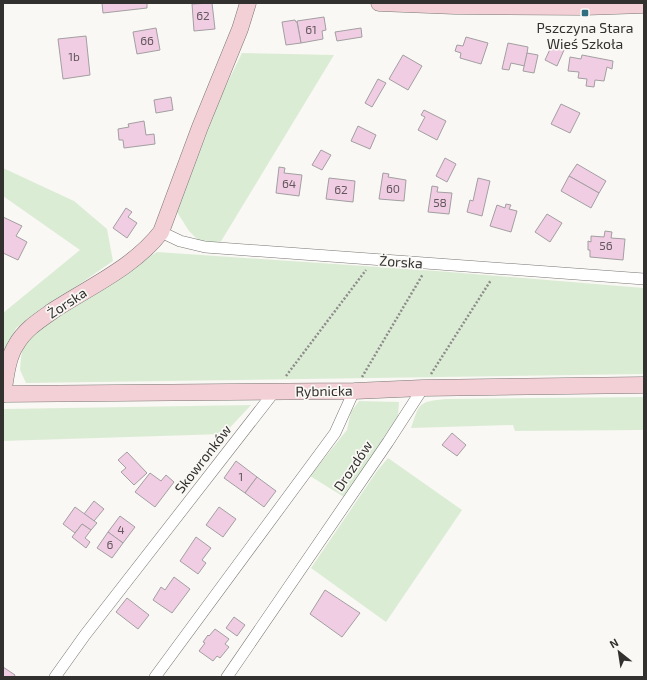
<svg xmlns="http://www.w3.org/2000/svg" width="647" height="680" font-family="'Exo 2',sans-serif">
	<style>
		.green { fill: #dbecd5 }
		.building { fill: #f1cde3; stroke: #a29fa1 }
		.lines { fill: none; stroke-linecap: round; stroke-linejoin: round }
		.street-casing { stroke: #797774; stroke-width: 12 }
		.secondary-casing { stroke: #797774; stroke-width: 17 }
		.path { stroke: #8d8c89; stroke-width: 2.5; stroke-dasharray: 2 2; stroke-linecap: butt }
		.street { stroke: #fff; stroke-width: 11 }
		.secondary { stroke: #f2d0d6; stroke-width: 16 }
		.poi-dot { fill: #2e7082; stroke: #faf8f4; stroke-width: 1.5 }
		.labels { text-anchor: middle; stroke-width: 3.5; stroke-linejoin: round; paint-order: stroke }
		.number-label { font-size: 12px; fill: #62585d }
		.poi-label { font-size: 14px; fill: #323130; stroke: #faf8f4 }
		.street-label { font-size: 14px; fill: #323130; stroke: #faf8f4 }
	</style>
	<rect width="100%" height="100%" fill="#faf8f4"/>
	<g class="green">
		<path d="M242,53L334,55L220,243L199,241L189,231L177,212L222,94Z"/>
		<path d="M3,168L74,201L107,229L113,261L16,328L4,352H3V313L80,250L3,196Z"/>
		<path d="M157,252L437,271L644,288V374L26,383L20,370L21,357L24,343L34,334L133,266Z"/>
		<path d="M644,397V430L515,431L513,425L411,428C420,402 418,402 446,399Z"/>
		<path d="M359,401L399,402L398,416L344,497L310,476L347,430L351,412Z"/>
		<path d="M251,405L224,434L3,441V409Z"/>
		<path d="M388,458L462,510L386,622L311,568L377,471Z"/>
	</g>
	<g class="building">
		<path d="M102,3H147V8L103,13Z"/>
		<path d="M212,3L215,29L194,31L192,4Z"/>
		<path d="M324,17L326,30L322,31L323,39L301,43L297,21Z"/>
		<path d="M295,20L296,22H297L301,43L286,45L282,22Z"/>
		<path d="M156,28L160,50L137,54L133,32Z"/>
		<path d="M361,28L362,37L337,41L335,32Z"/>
		<path d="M86,36L90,75L63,79L58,39Z"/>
		<path d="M466,37L488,43L481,64L460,58L461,53L455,51L457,45L463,46Z"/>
		<path d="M508,43L528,47L525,66L511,63L509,70L502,69Z"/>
		<path d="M552,45L564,50L557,66L545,60Z"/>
		<path d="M527,53L538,55L534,73L523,71Z"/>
		<path d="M403,55L422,66L408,90L389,79Z"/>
		<path d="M582,55L613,61L612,69L607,67L604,81L595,80L594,87L586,86L587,79L578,78L579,72L568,71L570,57L581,59Z"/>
		<path d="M378,79L386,83L372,107L365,103Z"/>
		<path d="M171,97L173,110L156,113L154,100Z"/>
		<path d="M561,104L580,113L570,133L551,124Z"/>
		<path d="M424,110L446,121L437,140L418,130L425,117L421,115Z"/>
		<path d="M144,121L146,135L154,134L155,144L124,148L123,140H119L118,129L129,127L128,124Z"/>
		<path d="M358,126L376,135L370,149L351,141Z"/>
		<path d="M321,150L331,155L322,170L312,165Z"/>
		<path d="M445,158L456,164L447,182L436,176Z"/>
		<path d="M577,164L606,181L599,193L569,176Z"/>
		<path d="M279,167L285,168L284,173L302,175L299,196L276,193Z"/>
		<path d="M383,173L389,174L388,177L406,180L404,201L379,199Z"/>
		<path d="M569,176L599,193L591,208L561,191Z"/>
		<path d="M329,178L355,181L353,202L326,199Z"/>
		<path d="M478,178L490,181L482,216L467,212L470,200L473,201Z"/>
		<path d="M432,186L438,187L437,192L452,193L449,214L428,212Z"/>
		<path d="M506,204L511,205L509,209L517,211L511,232L490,226L497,205L505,208Z"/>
		<path d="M126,208L132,212L128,217L137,223L127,238L113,228Z"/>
		<path d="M547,214L562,223L550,242L535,232Z"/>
		<path d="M3,217L22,226L16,236L27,242L18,260L3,253Z"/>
		<path d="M605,231L612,232L611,238L625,239L623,260L590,257V250H588V241L591,242V236L604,237Z"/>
		<path d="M452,433L466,445L457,456L442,445Z"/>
		<path d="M127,452L147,473L134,485L121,472L126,468L118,460Z"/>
		<path d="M236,461L257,477L245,493L224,478Z"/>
		<path d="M150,473L161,481L166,475L174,482L155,507L135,492Z"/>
		<path d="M257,477L276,491L264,507L245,493Z"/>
		<path d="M94,501L104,509L94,521L84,514Z"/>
		<path d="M75,507L97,523L91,530L82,524L75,533L63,524Z"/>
		<path d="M219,507L236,519L223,537L206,525Z"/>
		<path d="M120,516L135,527L123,543L108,532Z"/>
		<path d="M82,524L91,530L85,538L90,542L86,548L72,537Z"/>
		<path d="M108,532L123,543L112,558L97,548Z"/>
		<path d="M196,537L211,548L202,560L206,563L198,574L180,561Z"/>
		<path d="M174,577L190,589L172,613L153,600L161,587L165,590Z"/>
		<path d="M325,590L360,613L342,637L310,614Z"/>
		<path d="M127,598L149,615L138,629L116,612Z"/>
		<path d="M234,617L245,625L237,636L226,628Z"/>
		<path d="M215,629L229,639L225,644L229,647L220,658L217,656L213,661L199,651L205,643L203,642L208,635L209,636Z"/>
		<path d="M3,667L15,675L14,677H3Z"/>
	</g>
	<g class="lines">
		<g class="street-casing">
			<g id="street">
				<path d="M161,232L180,241L205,247L644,279"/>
				<path d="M55,677L85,635L274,392"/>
				<path d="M155,677L335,433L354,391"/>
				<path d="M227,677L388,442L423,388"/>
			</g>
		</g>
		<g class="secondary-casing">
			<g id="secondary">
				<path d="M379,3L455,6L584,7L644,5"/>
				<path d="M3,394L354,391L423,388L644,385"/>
				<path d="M3,394C6,378 7,359 16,345C25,329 40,320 54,310C91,286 134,267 161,232L200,127L240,29L248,3"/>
			</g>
		</g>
		<g class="path">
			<path d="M431,374L491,280"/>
			<path d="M286,376L366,270"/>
			<path d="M362,377L423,274"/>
		</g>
		<use href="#street" class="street"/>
		<use href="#secondary" class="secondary"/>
	</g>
	<rect class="poi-dot" x="581" y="9" width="8" height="8" rx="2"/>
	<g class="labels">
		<g class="number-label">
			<text x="203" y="20">62</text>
			<text x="311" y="34">61</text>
			<text x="147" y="45">66</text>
			<text x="74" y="61">1b</text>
			<text x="289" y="188">64</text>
			<text x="393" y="193">60</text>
			<text x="341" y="194">62</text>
			<text x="440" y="207">58</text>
			<text x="606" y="250">56</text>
			<text x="241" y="481">1</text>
			<text x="121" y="534">4</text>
			<text x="110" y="549">6</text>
		</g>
		<g class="poi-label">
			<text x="585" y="33">Pszczyna Stara<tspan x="585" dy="16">Wieś Szkoła</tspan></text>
		</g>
		<g class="street-label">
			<text transform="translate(401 262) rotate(4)" y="5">Żorska</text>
			<text transform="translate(67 303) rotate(-33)" y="5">Żorska</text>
			<text transform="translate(324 391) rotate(-1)" y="5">Rybnicka</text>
			<text transform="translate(203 459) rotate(-52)" y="5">Skowronków</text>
			<text transform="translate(353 466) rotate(-56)" y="5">Drozdów</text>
		</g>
	</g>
	<rect width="647" height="680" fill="none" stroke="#323130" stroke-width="8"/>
	<g transform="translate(619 652) rotate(330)" stroke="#faf8f4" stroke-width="3" paint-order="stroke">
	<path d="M0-3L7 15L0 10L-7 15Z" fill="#323130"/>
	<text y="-6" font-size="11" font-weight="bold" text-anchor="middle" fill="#323130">N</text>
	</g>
</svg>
